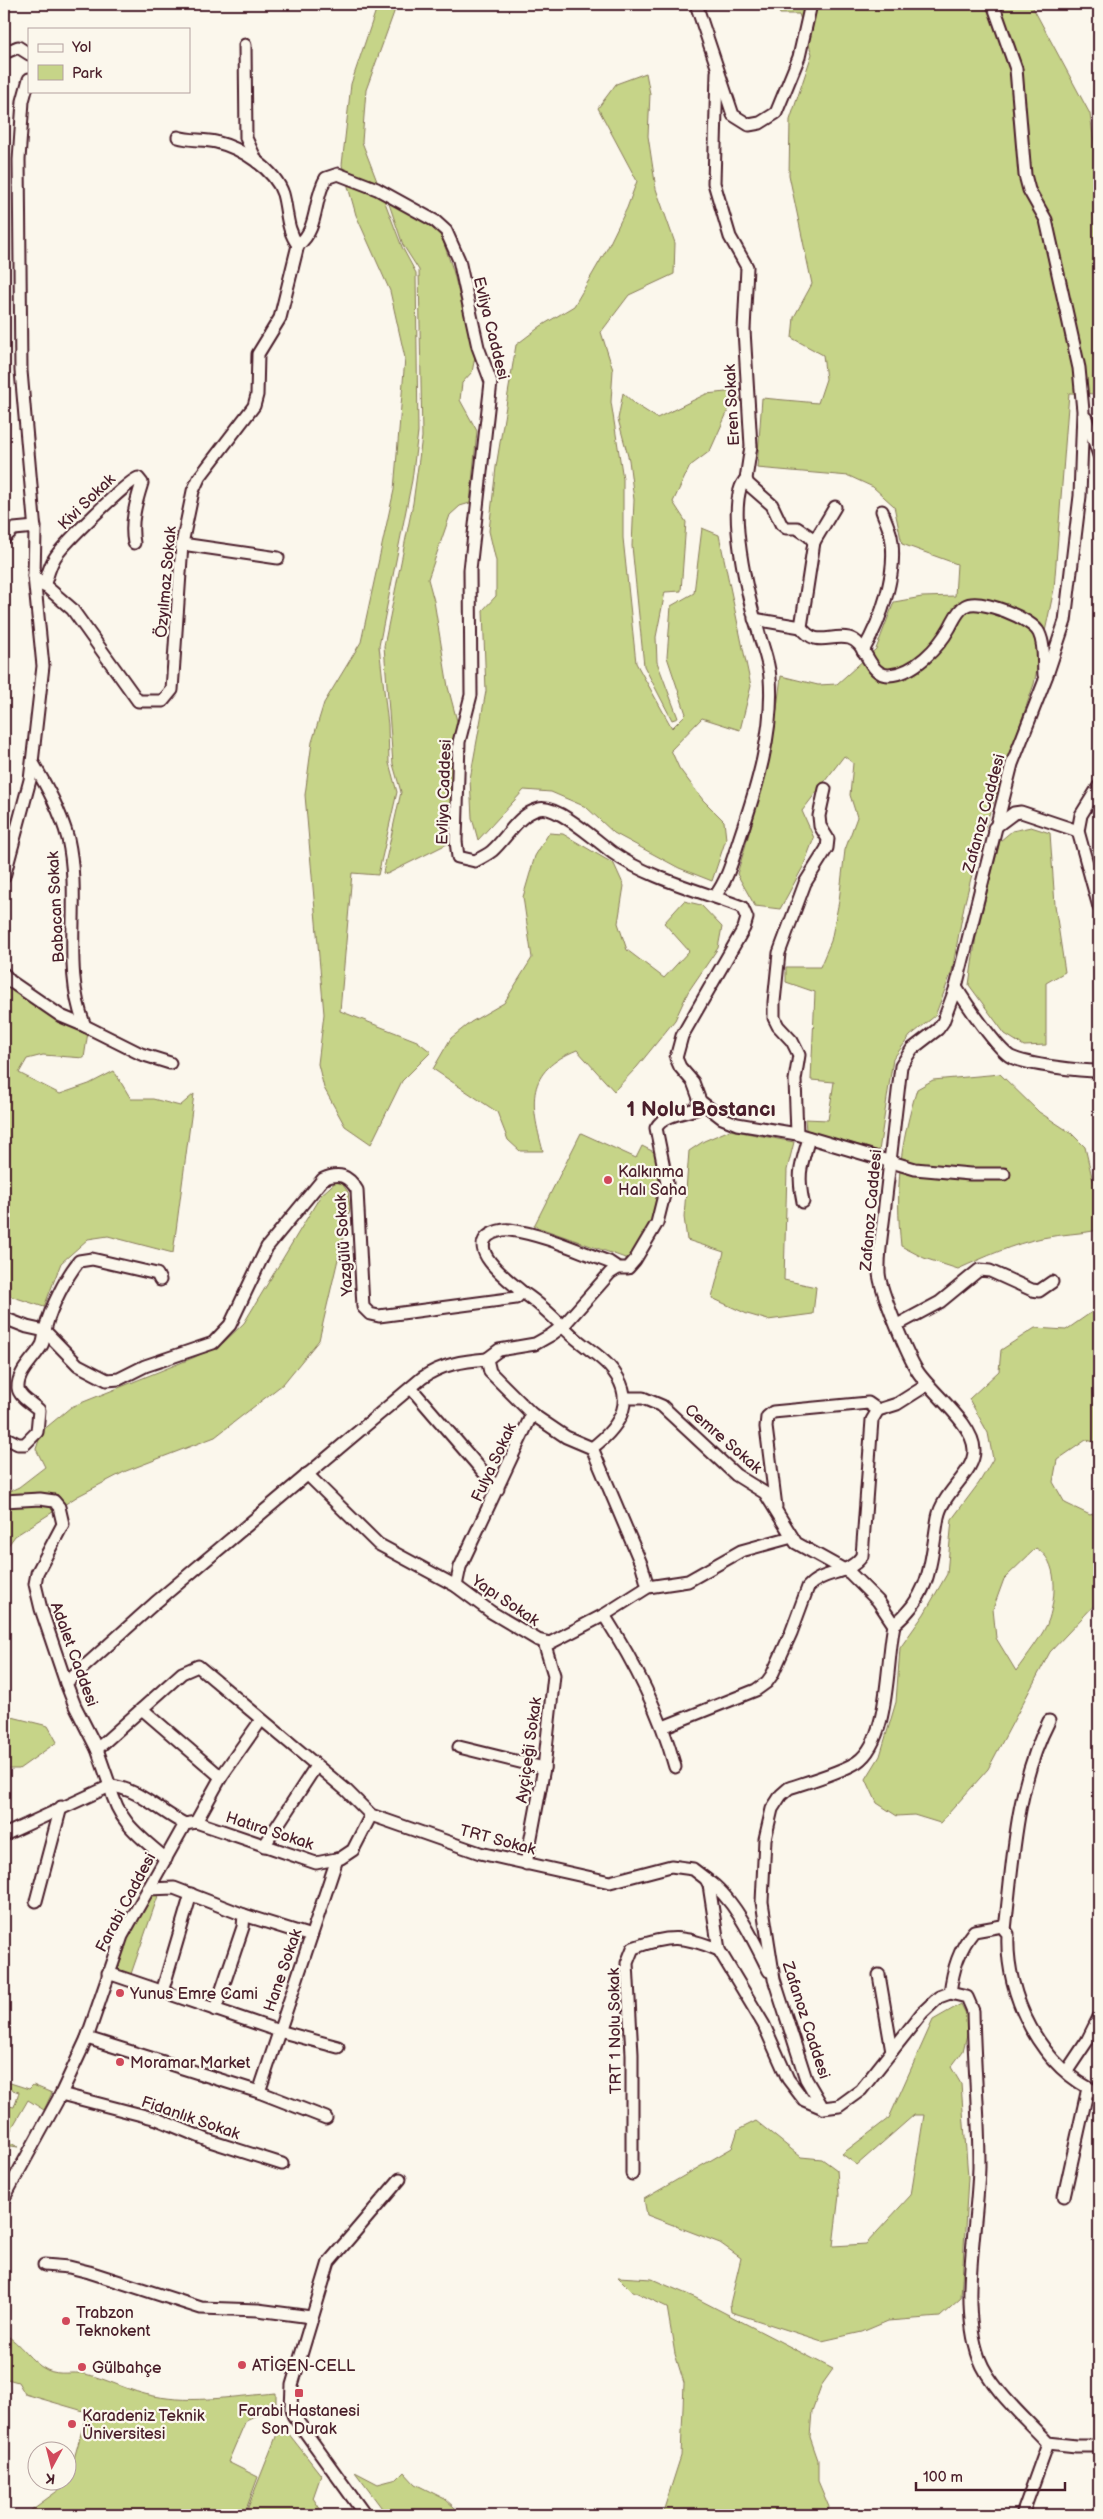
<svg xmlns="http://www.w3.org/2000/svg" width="1103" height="2519" font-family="'Balsamiq Sans',sans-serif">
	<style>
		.green { fill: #c6d488; stroke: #887a5a; fill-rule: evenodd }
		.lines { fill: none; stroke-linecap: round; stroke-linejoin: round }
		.minor-casing { stroke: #4a1f2b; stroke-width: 15 }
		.minor { stroke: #fbf7ec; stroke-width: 11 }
		.poi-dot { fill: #d1495b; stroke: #fbf7ec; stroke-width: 2 }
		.labels { text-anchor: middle; stroke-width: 4.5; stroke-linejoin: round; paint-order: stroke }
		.street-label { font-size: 16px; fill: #4a1f2b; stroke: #fbf7ec }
		.poi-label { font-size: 16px; fill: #4a1f2b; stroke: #fbf7ec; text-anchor: start }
		.district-label { font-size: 21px; font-weight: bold; fill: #4a1f2b; stroke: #fbf7ec }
	</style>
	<rect width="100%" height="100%" fill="#fbf7ec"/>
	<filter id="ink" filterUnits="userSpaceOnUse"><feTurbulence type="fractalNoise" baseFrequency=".02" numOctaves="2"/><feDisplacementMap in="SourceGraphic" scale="10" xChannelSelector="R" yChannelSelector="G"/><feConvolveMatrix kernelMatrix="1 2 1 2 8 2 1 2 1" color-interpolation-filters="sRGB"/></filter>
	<g filter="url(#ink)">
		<g class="green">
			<path d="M378,4H397L366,90L362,142L402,247L416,273L418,432L412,480L379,646L388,725L389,763L397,792L378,875L352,873L340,1011L417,1041L431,1052L402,1081L371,1144L345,1126L324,1088L318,1064L324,1014L305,795L312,742L324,703L361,642L394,490L405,358L390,291L356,215L342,165L351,84Z"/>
			<path d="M775,4H1031L1090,114L1099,177V394L1069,393L1054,589L1034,684L982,835L964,906L952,971L935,1016L910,1036L893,1059L879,1151L806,1130L805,1119L828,1120L834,1082L811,1080L815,992L786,982V967H820L831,941L839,901L845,850L857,817L850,795L853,763L844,756L802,811L814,838L803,867L780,909L755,906L737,874C757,809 774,744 781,676L818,685L837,684L876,649L894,602L922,597L955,596L957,564L902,544L894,506L873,487L849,476L757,468L762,398L818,403L826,379L823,355L792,338L794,317L812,284L789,175L790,120L812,54L799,14H780Z"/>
			<path d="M646,73L650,94L648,136L656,189L675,243L674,274L629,295L601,332L613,370L611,402L623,479V538L636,663L672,728L686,714L667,657L671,606L694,593L702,528L719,535L751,686L740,730L702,718L671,750L679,768L703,800L724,821L726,839L712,881L679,868L614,833L586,807L551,792L524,790L478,840L472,818L470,779L486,691L483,610L496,596V561L489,531L496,467L516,345L541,326L574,306L607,249L627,208L637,181L598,108L616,84Z"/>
			<path d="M388,201L423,221L441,235L453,270L475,357L472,372L462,383L460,400L477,431L470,503L460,506L450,515L428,579L434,601L448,687L457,721L452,772L449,843L387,874L383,873L401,792L393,764L384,646L413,503L422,437L419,270L403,245Z"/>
			<path d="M736,391L740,401L731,404L710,451L690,466L673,502L686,522L681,591L665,592L656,637L657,662L678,718L672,720L644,666L632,546L634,500L629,460L618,419L623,393L635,404L657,418L706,394Z"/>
			<path d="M1031,827L1050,833L1055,905L1065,972L1046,983V1045L1024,1046L1005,1034L969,985L976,936L1000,841L1012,831Z"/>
			<path d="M549,833L563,834L614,864L624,886L618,923L627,950L664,978L689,951L664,923L684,901L701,905L722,927L718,948L688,992L675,1020L637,1067L614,1091L577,1050C525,1071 530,1103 543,1151H520L508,1140L497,1112L433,1069L451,1038L471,1022L504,1003L532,958L523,897L535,856Z"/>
			<path d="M4,970L34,1006L88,1032L84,1058L43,1055L27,1059L19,1073L60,1094L89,1084L114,1071L131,1099H153L180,1106L194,1094L173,1253L108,1236L88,1239L61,1263L44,1307L4,1294Z"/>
			<path d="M1000,1074L1039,1112L1071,1133L1085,1147L1092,1177L1099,1194V1230C1080,1234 1061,1234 1042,1238C1013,1244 985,1257 958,1269L924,1258L901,1246C895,1188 900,1144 917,1089L933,1080Z"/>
			<path d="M730,1130L794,1142L787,1170L784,1280L816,1287L813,1314L768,1320L747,1314L712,1298L724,1252L687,1240L684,1217L689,1151L704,1141Z"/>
			<path d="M581,1133L636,1158L642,1146L660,1155L658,1201L654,1218L631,1260L534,1226Z"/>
			<path d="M339,1179L348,1192L350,1208L319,1340L283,1384L215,1437L126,1471L78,1496L15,1536L4,1551V1494L19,1487L45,1467L36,1449L42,1431L71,1407L195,1357L223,1343L244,1323L321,1195Z"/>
			<path d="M1099,1307V1443L1086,1440L1057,1460L1053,1482L1065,1503L1090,1515L1099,1512V1600L1050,1652L988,1769L940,1823L914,1815L897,1816L877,1803L866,1779L880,1756L896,1702L900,1648L924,1614L947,1574L952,1519L979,1483L993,1459L988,1433L969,1399L999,1371L1001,1350L1035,1328L1066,1330ZM1036,1548C1059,1561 1056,1596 1049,1619C1045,1633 1025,1658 1016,1671L996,1638L993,1609L1004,1579Z"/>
			<path d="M4,1715L48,1726L57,1742L19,1769H4Z"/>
			<path d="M151,1892L159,1893L131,1974L119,1970L116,1961Z"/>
			<path d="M961,2004L970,2022L963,2051L951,2067L961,2084L968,2177L961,2298L940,2317L888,2321L862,2332L822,2341L731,2312L730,2304L741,2258L720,2243L647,2215L644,2199L732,2148L738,2130L756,2121L801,2157L822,2159L837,2170L839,2195L833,2246L866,2244L911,2195L924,2115H914L857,2165L842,2154L889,2118L933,2020Z"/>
			<path d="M4,2081L29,2089L33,2085L52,2093L44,2110L28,2100L5,2140L18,2147L4,2145V2113L7,2114L9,2106L14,2107L19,2092L4,2087Z"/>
			<path d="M618,2277L652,2279L696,2298L833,2369L821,2386L812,2411L810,2437L818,2460V2481L829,2507L827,2515H662L681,2456L684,2383L675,2354L667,2307L631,2290Z"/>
			<path d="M4,2334C21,2343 30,2362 47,2370C60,2376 72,2371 85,2374C108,2379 130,2392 154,2396C194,2404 236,2396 276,2393V2406L246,2420L228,2462L258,2477L244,2515H38L30,2511L67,2484L87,2412L25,2394L18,2382L4,2378Z"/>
			<path d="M281,2424L321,2475L313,2498L324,2515H245Z"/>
			<path d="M355,2472L378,2484L397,2479L404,2472L415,2484L445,2499L463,2515H387Z"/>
		</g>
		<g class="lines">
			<g class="minor-casing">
				<g id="minor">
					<path d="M696,4L733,115L749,125L760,123L776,113L799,57L811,4"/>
					<path d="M993,4L1016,69L1025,175L1029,190L1046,220L1079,368L1083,411L1080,496L1065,621L1047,675L1012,764L956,987L943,1022L938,1029L912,1049L901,1066C896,1112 890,1159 885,1205C883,1227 878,1251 879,1273C880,1290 908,1357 918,1372C932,1393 975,1425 974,1451C974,1473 943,1492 938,1517C930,1562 933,1592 894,1625C886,1662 890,1739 857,1762C842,1772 807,1782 789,1788L781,1795L772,1809L765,1839L762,1902L774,1979L806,2079L823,2108L839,2106L861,2090L922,2013L939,1997L950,1993L967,1997L973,2011C974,2063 979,2115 979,2166C978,2225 959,2302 979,2358C990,2388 1026,2419 1048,2443L1076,2446H1099"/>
					<path d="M245,45L246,138L257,162"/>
					<path d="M4,53L18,47L29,54"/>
					<path d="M717,72L714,183L730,237L747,267L744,330L751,446L746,479L748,484L772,505L781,524L786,528H797L809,536L814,542L801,627C816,648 829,634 849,638C867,642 868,676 889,675C914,674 939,647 950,627C954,620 957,611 965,606C979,597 1033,619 1039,633C1045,645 1043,662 1044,675"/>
					<path d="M178,137C190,141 203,139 216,142C241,148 275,169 283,194C288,212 286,229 298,245"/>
					<path d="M298,245C319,229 313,199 326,178L338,174L377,189L435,221L446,231L459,260L478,347L491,382L470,570L471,695L459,742L456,841L458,857L475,861C481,858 487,855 492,851C507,838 518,814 539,809C557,804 598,842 613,853C648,878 701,891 742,907L747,918L744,928L682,1036L676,1058L680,1067L693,1082L700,1101L722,1118L737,1124L797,1134L915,1169L970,1174H1004"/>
					<path d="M1086,418L1099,455"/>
					<path d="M4,538L14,529L35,527"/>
					<path d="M814,542L835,507"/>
					<path d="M182,544L278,558"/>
					<path d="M34,576L72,609L138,701H163L172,690L182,544L193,491L199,478L254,406L257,395L258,354L280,318L298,245"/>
					<path d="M44,586C47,578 49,568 53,561C58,548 127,482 138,478L142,483C136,502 130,523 134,543"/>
					<path d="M754,619L801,627"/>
					<path d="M863,651C881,620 898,573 891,536C889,528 885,519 882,511"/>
					<path d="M33,763C47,787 61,812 68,839C82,901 61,967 85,1026L141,1054L170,1063"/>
					<path d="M1099,786L1081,815L1078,831L1099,907"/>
					<path d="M994,828L1014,813L1021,812L1078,831"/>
					<path d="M4,877L30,780L43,666L34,576L35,531L21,371L19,160L23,101L29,79"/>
					<path d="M715,896C728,879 733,858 740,837C757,787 774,731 770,678C769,661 762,646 758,630C749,603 724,499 746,479"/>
					<path d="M4,974L10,981L61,1016L85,1026"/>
					<path d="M956,987C965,1002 998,1050 1011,1057C1028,1065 1080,1071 1099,1071"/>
					<path d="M797,1134L795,1080L799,1055L792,1041L778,1026L774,1018V1002L779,953L805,883L827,848L828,839L820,826L819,816L825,789"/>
					<path d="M803,1202C797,1173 801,1166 809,1138"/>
					<path d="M522,1292C542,1304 556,1321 574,1337C585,1347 599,1355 609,1366C638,1398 622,1425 592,1448"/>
					<path d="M4,1318L27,1327L45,1331L78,1365L107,1380L119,1379L145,1366L213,1343L230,1325L267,1247L323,1179C339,1172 348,1175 357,1190L363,1307L370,1314L379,1316L516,1298L522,1292C511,1282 469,1252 488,1236C493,1232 503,1229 510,1230C542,1234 579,1251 609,1262L618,1268"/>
					<path d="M897,1325L940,1302L979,1270L990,1271L1032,1290L1039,1291L1052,1282"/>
					<path d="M411,1388L498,1489"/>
					<path d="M626,1398H643L662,1406L736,1475L765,1493L796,1543L850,1573L878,1601L894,1625"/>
					<path d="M532,1414L566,1437L592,1448L642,1566L648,1587"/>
					<path d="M4,1437L18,1444H25L37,1432L39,1410C33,1404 19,1397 18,1388C17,1372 35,1358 42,1345C45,1339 44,1332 46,1326C51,1307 66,1277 79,1261L92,1259L157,1274L160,1280"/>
					<path d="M307,1474L378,1544L456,1586L491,1612L538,1640L550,1643L604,1615L648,1587L688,1581L741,1551L792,1537"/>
					<path d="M4,1501L40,1499L54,1501L59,1507L63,1524L37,1573L35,1584L41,1609L66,1683L75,1706L97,1749L110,1786C136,1787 162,1813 185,1824"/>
					<path d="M776,1507L766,1427L767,1417L773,1412L868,1403L878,1410"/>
					<path d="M456,1586L460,1567L532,1414L490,1372L487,1359L499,1350L535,1344L551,1335L563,1326L610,1273L618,1268H628L635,1260L657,1223L667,1183L656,1128C663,1115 683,1113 696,1109L700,1101"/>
					<path d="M604,1615C635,1664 660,1712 675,1767"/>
					<path d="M66,1683L155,1603L422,1378C442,1364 463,1361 487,1359"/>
					<path d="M142,1709L221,1777"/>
					<path d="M663,1727L756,1690L767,1682L772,1675L791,1633L808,1587C823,1570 848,1576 862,1556L872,1420L878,1410L897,1404L927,1385"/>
					<path d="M459,1747L544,1768"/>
					<path d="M97,1749L182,1673L198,1666L346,1790L371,1815L480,1853L610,1882L671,1866L693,1869L706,1879L709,1885L719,1950L764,2025L788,2079L804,2100L823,2108"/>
					<path d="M196,1822L316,1863L341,1858L353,1850L371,1815"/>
					<path d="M4,1835L110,1786C118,1822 139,1836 166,1859"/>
					<path d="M264,1846L316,1766"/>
					<path d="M526,1864L544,1768L554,1675L544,1642"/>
					<path d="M706,1879C734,1897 754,1941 769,1971"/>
					<path d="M148,1889L174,1888L244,1915L243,1927L215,2010"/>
					<path d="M36,1901L61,1807"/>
					<path d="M244,1915L311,1936"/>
					<path d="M1005,1930C1013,1859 1016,1785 1049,1721"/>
					<path d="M108,1973L279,2031L338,2047"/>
					<path d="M879,1975L892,2051"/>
					<path d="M162,1992L191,1894"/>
					<path d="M950,1993C953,1969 959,1949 974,1931L1002,1926L1008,1934C1005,1996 1041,2068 1099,2093"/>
					<path d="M87,2038L259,2092L326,2118"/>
					<path d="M1067,2071L1087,2041L1099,2017"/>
					<path d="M259,2092L337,1859"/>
					<path d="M61,2094L157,2119L210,2141L282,2164"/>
					<path d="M632,2174V2054L627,1963L633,1948C668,1935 684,1935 719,1950"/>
					<path d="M1064,2196L1088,2088"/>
					<path d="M4,2198L61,2094L87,2038L122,1936L185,1824L196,1822L221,1777L261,1720"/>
					<path d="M44,2265L69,2267L89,2272L201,2308L258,2310L311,2317"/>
					<path d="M365,2515L293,2415L291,2409L292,2385L329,2262L400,2179"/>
					<path d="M1022,2515L1048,2443"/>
				</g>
			</g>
			<use href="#minor" class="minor"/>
		</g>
	</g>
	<g class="poi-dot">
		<circle cx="608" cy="1180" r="5"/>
		<circle cx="120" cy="1993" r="5"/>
		<circle cx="120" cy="2062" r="5"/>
		<circle cx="66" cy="2321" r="5"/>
		<circle cx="242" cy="2365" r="5"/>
		<circle cx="82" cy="2367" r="5"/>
		<rect x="294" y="2388" width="10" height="10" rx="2.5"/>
		<circle cx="72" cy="2424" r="5"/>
	</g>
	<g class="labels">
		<g class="street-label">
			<text transform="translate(492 328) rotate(76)" y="6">Evliya Caddesi</text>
			<text transform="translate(731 405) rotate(-93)" y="6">Eren Sokak</text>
			<text transform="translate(86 501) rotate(-44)" y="6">Kivi Sokak</text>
			<text transform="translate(165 582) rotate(-85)" y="6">Özyılmaz Sokak</text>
			<text transform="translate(443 792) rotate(-88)" y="6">Evliya Caddesi</text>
			<text transform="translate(983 813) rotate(-75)" y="6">Zafanoz Caddesi</text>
			<text transform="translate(55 907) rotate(-93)" y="6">Babacan Sokak</text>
			<text transform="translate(870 1210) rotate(-85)" y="6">Zafanoz Caddesi</text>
			<text transform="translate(343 1245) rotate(-94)" y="6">Yazgülü Sokak</text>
			<text transform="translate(724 1438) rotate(41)" y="6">Cemre Sokak</text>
			<text transform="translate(493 1462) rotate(-65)" y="6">Fulya Sokak</text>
			<text transform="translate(506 1600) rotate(34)" y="6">Yapı Sokak</text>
			<text transform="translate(75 1654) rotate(70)" y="6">Adalet Caddesi</text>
			<text transform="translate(528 1750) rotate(-82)" y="6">Ayçiçeği Sokak</text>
			<text transform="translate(270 1830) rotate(18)" y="6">Hatıra Sokak</text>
			<text transform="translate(498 1839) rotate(15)" y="6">TRT Sokak</text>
			<text transform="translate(125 1902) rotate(-62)" y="6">Farabi Caddesi</text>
			<text transform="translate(282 1970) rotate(-71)" y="6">Hane Sokak</text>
			<text transform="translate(807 2020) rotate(72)" y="6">Zafanoz Caddesi</text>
			<text transform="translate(614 2031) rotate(-91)" y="6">TRT 1 Nolu Sokak</text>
			<text transform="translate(191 2117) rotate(19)" y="6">Fidanlık Sokak</text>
		</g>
		<g class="poi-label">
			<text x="618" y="1177">Kalkınma<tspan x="618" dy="18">Halı Saha</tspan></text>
			<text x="130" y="1999">Yunus Emre Cami</text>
			<text x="130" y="2068">Moramar Market</text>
			<text x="76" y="2318">Trabzon<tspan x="76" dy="18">Teknokent</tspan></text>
			<text x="252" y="2371">ATİGEN-CELL</text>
			<text x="92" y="2373">Gülbahçe</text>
			<text x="299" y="2416" text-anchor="middle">Farabi Hastanesi<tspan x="299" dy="18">Son Durak</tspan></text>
			<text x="82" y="2421">Karadeniz Teknik<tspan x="82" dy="18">Üniversitesi</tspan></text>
		</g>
		<g class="district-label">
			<text x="701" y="1116">1 Nolu Bostancı</text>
		</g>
	</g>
	<rect width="1103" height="2519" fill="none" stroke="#fbf7ec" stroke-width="20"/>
	<rect x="10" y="10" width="1083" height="2499" fill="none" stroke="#4a1f2b" stroke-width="2" filter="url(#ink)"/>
	<rect x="28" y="28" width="162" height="65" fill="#fbf7ec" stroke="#b4a19f"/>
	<rect x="38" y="44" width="25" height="8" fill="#fbf7ec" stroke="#b4a19f"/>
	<text x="72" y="52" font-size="15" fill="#4a1f2b">Yol</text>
	<rect x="38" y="65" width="25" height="15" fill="#c6d488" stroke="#b4a19f"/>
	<text x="72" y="78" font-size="15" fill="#4a1f2b">Park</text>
	<g transform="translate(52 2466) rotate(187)"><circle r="24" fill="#fbf7ec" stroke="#b4a19f"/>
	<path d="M0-4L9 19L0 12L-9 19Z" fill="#d1495b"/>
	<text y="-8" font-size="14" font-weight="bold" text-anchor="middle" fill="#4a1f2b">K</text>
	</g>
	<path d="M916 2482v8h149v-8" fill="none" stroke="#4a1f2b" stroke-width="2.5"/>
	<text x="923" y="2482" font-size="15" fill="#4a1f2b" stroke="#fbf7ec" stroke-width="4" paint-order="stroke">100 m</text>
</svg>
